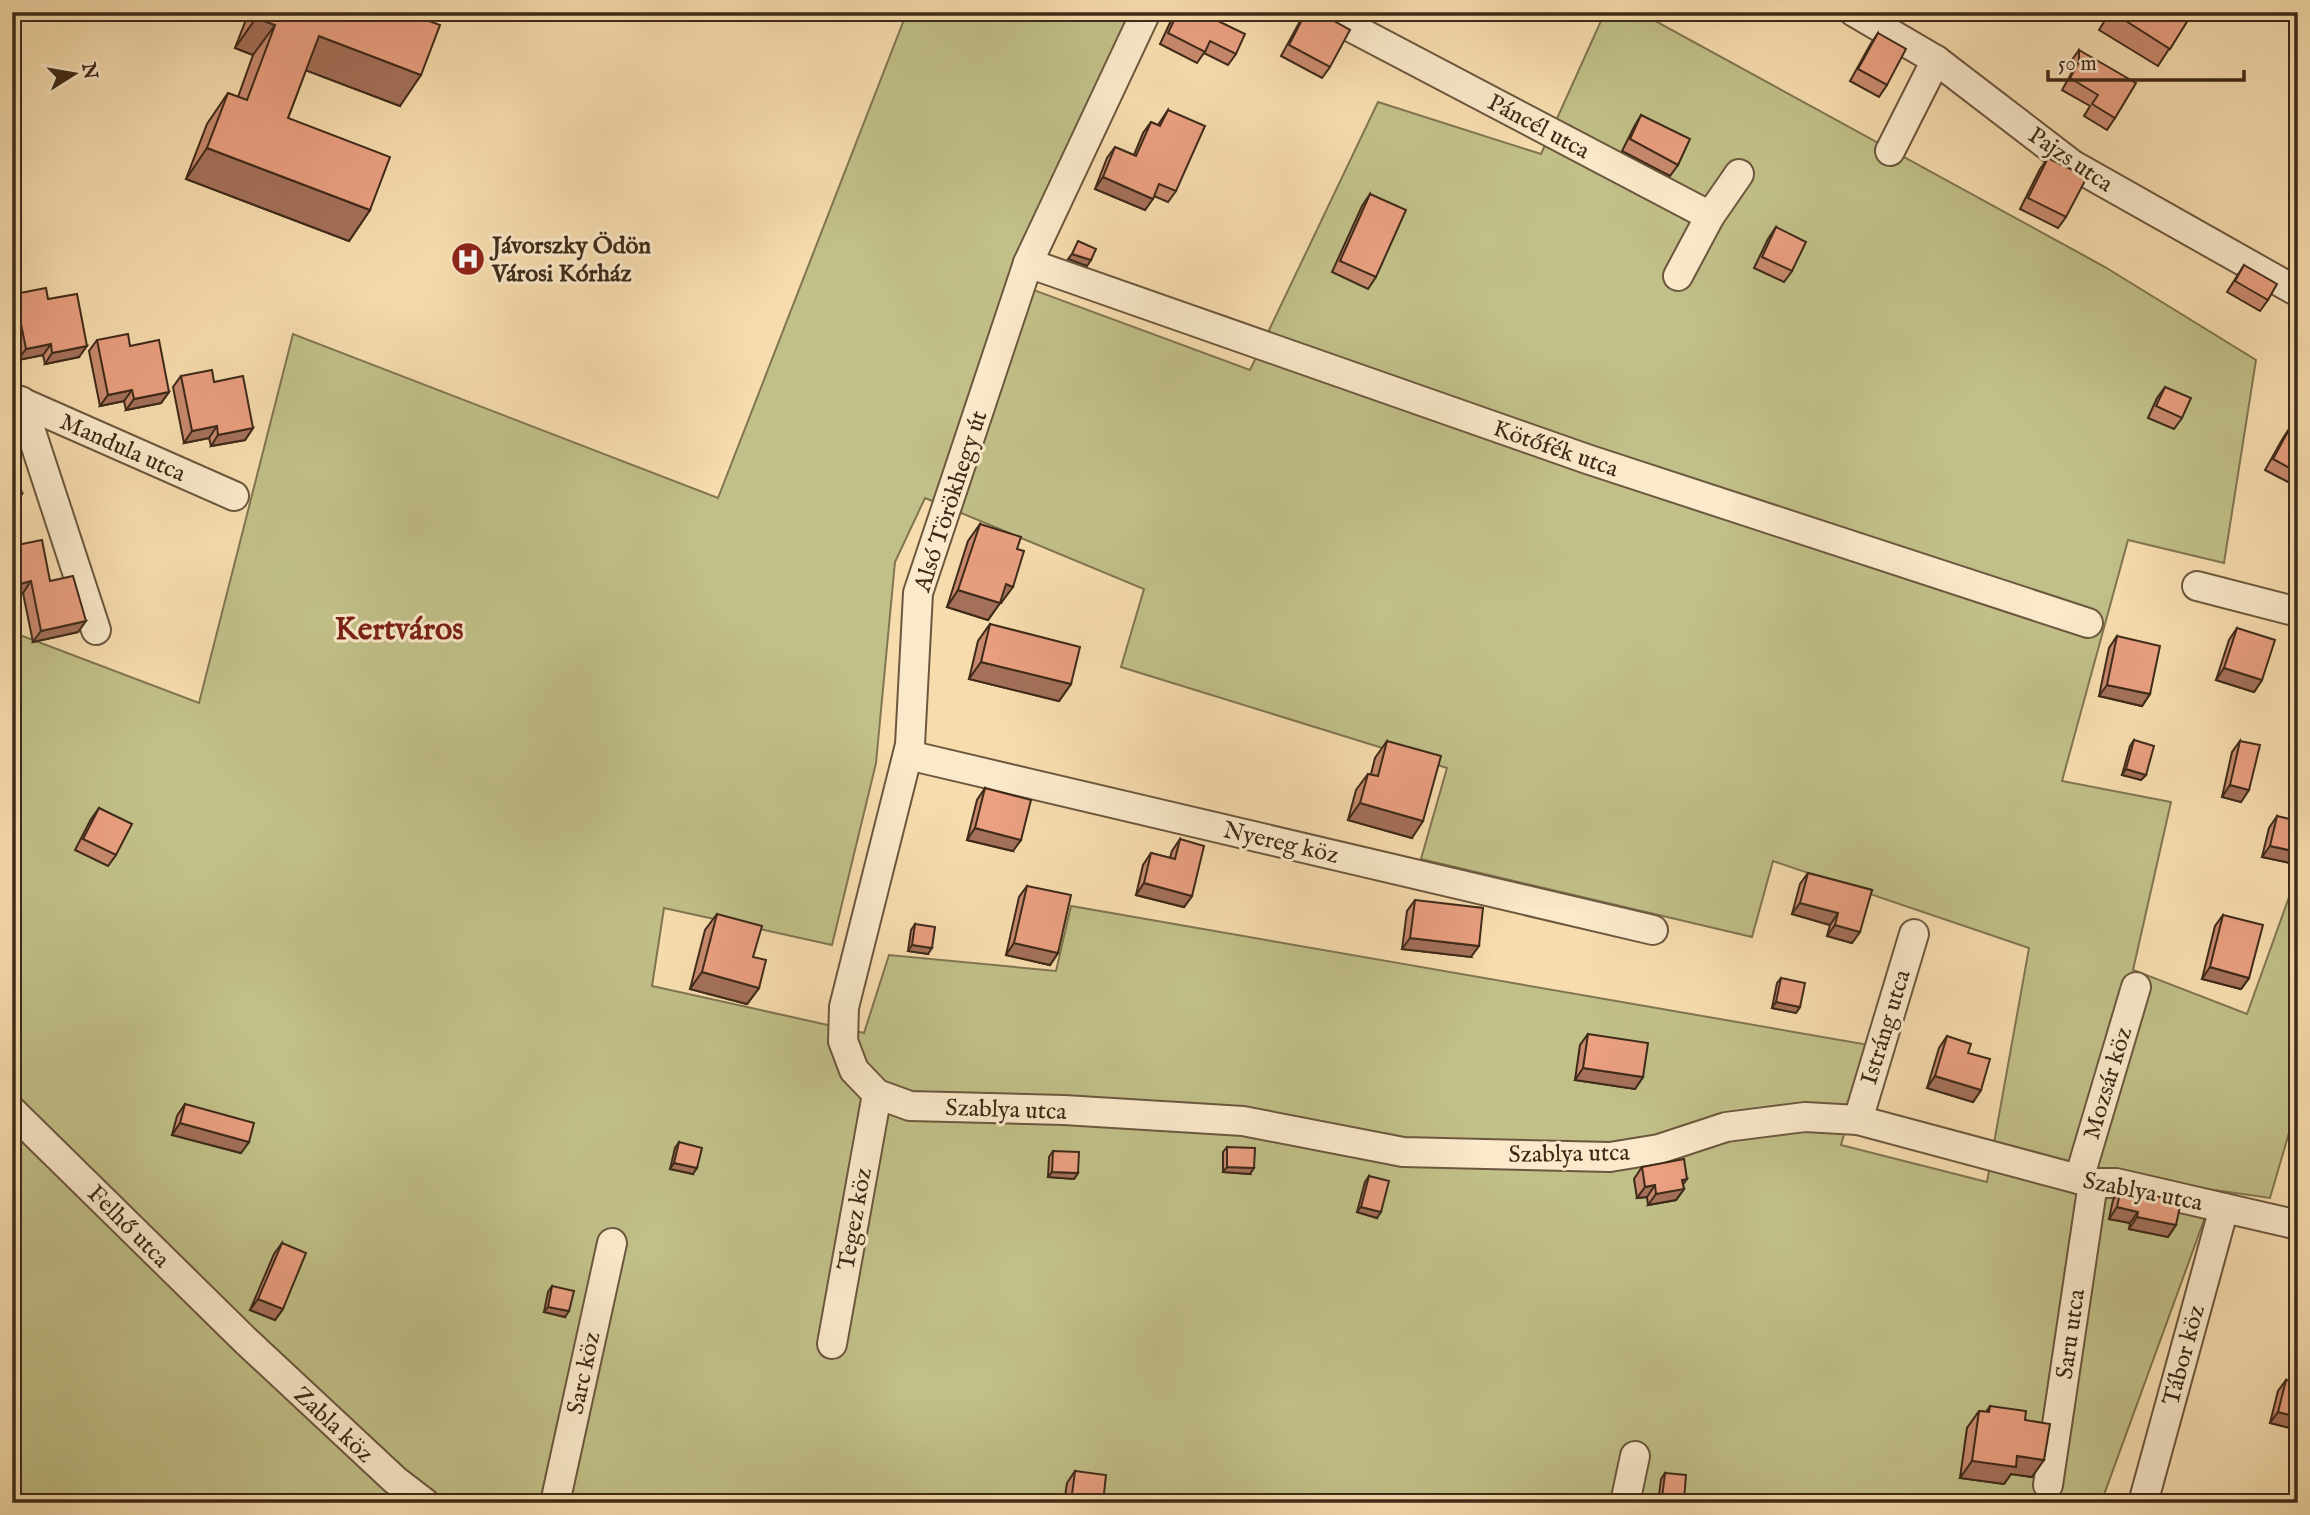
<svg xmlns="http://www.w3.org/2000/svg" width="2310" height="1515" font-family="'IM FELL English',serif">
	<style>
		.green { fill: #c1c088; stroke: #807550; stroke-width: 2; fill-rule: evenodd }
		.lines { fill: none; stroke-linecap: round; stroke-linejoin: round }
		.street-casing { stroke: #6c573e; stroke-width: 32 }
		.street { stroke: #fae9ca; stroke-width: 28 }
		.wall { fill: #c98a6f; stroke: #3e2a19; stroke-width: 2 }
		.shaded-wall { fill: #a4705a; stroke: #3e2a19; stroke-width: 2 }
		.building { fill: #eaa081; stroke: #3e2a19; stroke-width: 2 }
		.labels { text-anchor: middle; stroke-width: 6; stroke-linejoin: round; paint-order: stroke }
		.street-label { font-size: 24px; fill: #3e2a19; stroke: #fae9ca }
		.poi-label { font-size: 24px; font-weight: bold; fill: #3e2a19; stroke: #fae9ca; text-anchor: start }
		.district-label { font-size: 32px; font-weight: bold; fill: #7a1f14; stroke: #fae9ca }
	</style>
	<rect width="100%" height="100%" fill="#f7ddae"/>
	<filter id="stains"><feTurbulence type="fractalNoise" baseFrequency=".00286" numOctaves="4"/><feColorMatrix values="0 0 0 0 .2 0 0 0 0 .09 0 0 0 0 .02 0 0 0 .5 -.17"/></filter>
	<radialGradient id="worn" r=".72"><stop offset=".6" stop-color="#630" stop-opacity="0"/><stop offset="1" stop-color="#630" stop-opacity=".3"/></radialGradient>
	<path class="green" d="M907,12H1133L1012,282L1250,370L1378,102L1541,154L1605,12H1639L2105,267L2256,360L2224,563L2128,540L2062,781L2171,802L2133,970L2247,1014L2298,872V1102L2270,1198L2215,1190L2101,1503H12V632L199,703L293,334L718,498ZM925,498L1144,589L1121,667L1447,768L1421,859L1752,937L1773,861L2029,948L1987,1182L1841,1145L1869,1045L1071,906L1056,971L889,955L864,1033L652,986L664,908L832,945L876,763L895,562Z"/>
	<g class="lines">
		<g class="street-casing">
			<g id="street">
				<path d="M1146,12L1028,263L918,593L910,745L844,1007L843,1041L854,1070L877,1094L910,1106L1064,1110L1243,1121L1403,1152L1610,1157L1659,1149L1726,1127L1805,1117L1858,1120L2093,1183H2116L2298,1225"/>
				<path d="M1322,12L1710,216L1739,174"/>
				<path d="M1854,12L1936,60L2073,165L2298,292"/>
				<path d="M1890,151L1936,60"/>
				<path d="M1028,263L1587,459L2088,623"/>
				<path d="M1678,276L1710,216"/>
				<path d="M12,398L234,496"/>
				<path d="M21,401L96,630"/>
				<path d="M2197,586L2298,612"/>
				<path d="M908,755L1653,930"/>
				<path d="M12,1111L246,1341L395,1480L425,1503"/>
				<path d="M1858,1120L1914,934"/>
				<path d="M2079,1179L2136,987"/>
				<path d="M832,1344L877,1094"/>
				<path d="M2048,1485L2093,1183"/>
				<path d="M555,1503L612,1243"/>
				<path d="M1625,1503L1635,1456"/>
				<path d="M2143,1503L2224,1208"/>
			</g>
		</g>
		<use href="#street" class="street"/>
	</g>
	<g class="wall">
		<path d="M249,12H405L400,106L306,70L288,118L370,210L349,241L186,179L207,124L228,93L238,97L253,55L235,48Z"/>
		<path d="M1175,12H1214L1236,54L1228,65L1204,53L1197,63L1160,44Z"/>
		<path d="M1305,12H1318L1330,67L1322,78L1281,56Z"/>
		<path d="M1546,12H1570L1564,21Z"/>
		<path d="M1723,12H1748L1742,21Z"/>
		<path d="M2110,12H2193L2158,66L2099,30Z"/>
		<path d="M1878,33L1887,85L1879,97L1850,81L1870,45Z"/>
		<path d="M2079,50L2115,118L2107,130L2084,116L2090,106L2062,90L2071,74V61Z"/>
		<path d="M1168,110L1176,191L1168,202L1154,196L1145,210L1095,189L1107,158L1115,147L1134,155L1143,133L1151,122L1158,125Z"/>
		<path d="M1641,115L1678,165L1670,176L1622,151L1634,127Z"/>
		<path d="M2048,158L2066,217L2058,228L2020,209L2040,169Z"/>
		<path d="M1370,194L1376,277L1368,289L1332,272L1362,206Z"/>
		<path d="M1776,227L1792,271L1784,282L1754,268L1768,239Z"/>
		<path d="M2244,265L2268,300L2260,311L2227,292Z"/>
		<path d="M15,294L48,299L79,357L45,364L43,355L18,360L12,330V298Z"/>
		<path d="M97,340L130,346L169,392L161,403L126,410L124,401L100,406L89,351Z"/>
		<path d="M181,376L253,428L245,440L211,446L209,438L184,443L173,387Z"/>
		<path d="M2165,387L2182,418L2174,429L2148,418L2157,398Z"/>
		<path d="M2291,426L2295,471L2288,482L2265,470L2283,438Z"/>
		<path d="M980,524L1001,603H1000L988,620L947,607L968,541Z"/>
		<path d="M12,546L50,581L78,632L33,642L23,593L12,595Z"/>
		<path d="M990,624L1071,684L1059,701L969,679L978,641Z"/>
		<path d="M2237,628L2262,680L2254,692L2216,680L2229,640Z"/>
		<path d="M2117,636L2150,694L2142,706L2099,696L2109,648Z"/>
		<path d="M2134,740L2146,775L2141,780L2122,775L2130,746Z"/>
		<path d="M1387,741L1412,838L1348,820L1356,790L1368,774H1371L1375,758Z"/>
		<path d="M2240,741L2241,802L2222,797L2232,752Z"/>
		<path d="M985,788L1013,851L967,840L977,800Z"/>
		<path d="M99,808L116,855L108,866L75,850L91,819Z"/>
		<path d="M2277,816L2290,863L2262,857L2269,828Z"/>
		<path d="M1180,839L1192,896L1184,907L1136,895L1143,865L1151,853L1170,858L1172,851Z"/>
		<path d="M1808,873L1872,890L1852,943L1827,936L1830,925L1792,914L1800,884Z"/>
		<path d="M1027,886L1058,953L1050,965L1006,955L1019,897Z"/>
		<path d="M1415,900L1471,957L1402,949L1407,911Z"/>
		<path d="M717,914L753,957L759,988L747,1004L690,989L705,930Z"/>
		<path d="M2223,915L2249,978L2241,989L2202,979L2215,926Z"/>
		<path d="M915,924L928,954L908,951L911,930Z"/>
		<path d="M1781,978L1800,1007L1796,1013L1772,1008L1777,983Z"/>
		<path d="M1588,1034L1643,1077L1635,1089L1575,1080L1580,1045Z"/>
		<path d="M1947,1036L1968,1053L1981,1090L1973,1102L1927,1088L1939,1048Z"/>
		<path d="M185,1104L241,1153L172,1135L177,1116Z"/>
		<path d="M679,1142L693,1174L670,1169L675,1148Z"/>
		<path d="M1227,1147L1250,1174L1223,1172V1152Z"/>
		<path d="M1053,1151L1078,1173L1074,1179L1048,1177L1049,1157Z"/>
		<path d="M1642,1167L1683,1185L1684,1189L1676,1200L1648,1205L1647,1197L1637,1198L1634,1179Z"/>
		<path d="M1369,1176L1377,1218L1357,1212L1365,1182Z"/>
		<path d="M2121,1188L2176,1225L2168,1237L2129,1229L2130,1223L2109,1219L2113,1200Z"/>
		<path d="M282,1243L283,1309L275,1320L250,1310L274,1254Z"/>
		<path d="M552,1286L565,1317L544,1312L548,1292Z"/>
		<path d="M2286,1380L2298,1430L2270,1423L2278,1391Z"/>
		<path d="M1990,1406L2025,1420L2032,1477L2011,1474L2004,1484L1960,1478L1967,1428L1979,1411L1986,1412Z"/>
		<path d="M1075,1471L1103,1503H1064L1067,1483Z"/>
		<path d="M1665,1473L1682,1503H1658L1661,1479Z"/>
	</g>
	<g class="shaded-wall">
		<path d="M256,18L275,25L253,55L235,48Z"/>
		<path d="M319,36L421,75L400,106L297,67Z"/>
		<path d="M207,148L370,210L349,241L186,179Z"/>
		<path d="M1103,177L1153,199L1145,210L1095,189Z"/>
		<path d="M1072,254L1091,260L1087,266L1068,259Z"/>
		<path d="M51,344L43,355L18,360L26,349Z"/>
		<path d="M87,346L79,357L45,364L52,353Z"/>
		<path d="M132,390L124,401L100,406L108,395Z"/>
		<path d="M169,392L161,403L126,410L134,399Z"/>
		<path d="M217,426L209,438L184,443L192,431Z"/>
		<path d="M253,428L245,440L211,446L218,435Z"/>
		<path d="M22,494L14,505H12V496Z"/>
		<path d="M31,581L23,593L12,595L20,584Z"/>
		<path d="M1006,584L1013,587L1001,603L994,601Z"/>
		<path d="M958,590L1000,603L988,620L947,607Z"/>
		<path d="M86,621L78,632L33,642L41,631Z"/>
		<path d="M981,662L1071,684L1059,701L969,679Z"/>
		<path d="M2224,668L2262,680L2254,692L2216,680Z"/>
		<path d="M2107,685L2150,694L2142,706L2099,696Z"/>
		<path d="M2126,769L2146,775L2141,780L2122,775Z"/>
		<path d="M2230,785L2249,790L2241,802L2222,797Z"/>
		<path d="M1360,803L1423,821L1412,838L1348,820Z"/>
		<path d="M975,828L1021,840L1013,851L967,840Z"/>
		<path d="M2270,846L2298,852L2290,863L2262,857Z"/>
		<path d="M1144,883L1192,896L1184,907L1136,895Z"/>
		<path d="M1800,903L1838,913L1830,925L1792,914Z"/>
		<path d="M1835,925L1860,932L1852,943L1827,936Z"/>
		<path d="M1410,938L1479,946L1471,957L1402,949Z"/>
		<path d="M1014,943L1058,953L1050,965L1006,955Z"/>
		<path d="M912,945L932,948L928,954L908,951Z"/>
		<path d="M2210,967L2249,978L2241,989L2202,979Z"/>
		<path d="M702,972L759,988L747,1004L690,989Z"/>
		<path d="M1776,1002L1800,1007L1796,1013L1772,1008Z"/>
		<path d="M1583,1068L1643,1077L1635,1089L1575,1080Z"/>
		<path d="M1935,1076L1981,1090L1973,1102L1927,1088Z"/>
		<path d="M180,1123L249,1142L241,1153L172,1135Z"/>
		<path d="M674,1163L697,1168L693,1174L670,1169Z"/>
		<path d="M1227,1167L1254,1168L1250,1174L1223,1172Z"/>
		<path d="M1052,1172L1078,1173L1074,1179L1048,1177Z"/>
		<path d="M1687,1179L1680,1189H1684L1676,1200L1648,1205L1656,1194L1682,1180Z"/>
		<path d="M1655,1185L1647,1197L1637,1198L1645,1187Z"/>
		<path d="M1361,1207L1381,1212L1377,1218L1357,1212Z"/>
		<path d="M2117,1207L2138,1212L2130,1223L2109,1219Z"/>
		<path d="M2137,1217L2176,1225L2168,1237L2129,1229Z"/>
		<path d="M258,1299L283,1309L275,1320L250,1310Z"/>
		<path d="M548,1307L569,1311L565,1317L544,1312Z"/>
		<path d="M2278,1412L2298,1417V1430L2270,1423Z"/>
		<path d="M2017,1456L2044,1460L2032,1477L2011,1474L2004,1484L1960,1478L1972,1461Z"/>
		<path d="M1662,1498L1684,1500L1682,1503H1659Z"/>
	</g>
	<g class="building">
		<path d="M258,12H405L440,25L421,75L319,36L288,118L390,157L370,210L207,148L228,93L247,100L275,25L256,18Z"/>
		<path d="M1178,12H1214L1220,16L1218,21L1245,34L1236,54L1210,41L1205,52L1168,33Z"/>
		<path d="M1306,12H1318L1350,30L1330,67L1289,45Z"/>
		<path d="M2112,12H2193L2170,49Z"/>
		<path d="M1878,33L1906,49L1887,85L1858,69Z"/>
		<path d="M2079,50L2136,83L2115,118L2092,104L2098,95L2070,78L2079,62Z"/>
		<path d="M1168,110L1205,126L1176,191L1159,184L1153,199L1103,177L1115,147L1136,156L1151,122L1160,126Z"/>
		<path d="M1641,115L1690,139L1678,165L1630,139Z"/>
		<path d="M2048,158L2087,177L2066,217L2028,198Z"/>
		<path d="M1370,194L1406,210L1376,277L1340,261Z"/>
		<path d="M1776,227L1806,242L1792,271L1762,257Z"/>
		<path d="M1078,241L1096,249L1091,260L1072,254Z"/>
		<path d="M2244,265L2277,284L2268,300L2235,281Z"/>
		<path d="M46,288L48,299L77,294L87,346L52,353L51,344L26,349L15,294Z"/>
		<path d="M128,334L130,346L159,340L169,392L134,399L132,390L108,395L97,340Z"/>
		<path d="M212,370L214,382L243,376L253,428L218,435L217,426L192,431L181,376Z"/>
		<path d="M2165,387L2191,398L2182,418L2156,406Z"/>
		<path d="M2291,426L2298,430V467L2295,471L2273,459Z"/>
		<path d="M13,448L22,494L12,496V448Z"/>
		<path d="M980,524L1021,537L1017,549L1024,551L1013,587L1006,584L1000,603L958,590Z"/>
		<path d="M42,540L50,581L73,576L86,621L41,631L31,581L20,584L12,546Z"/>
		<path d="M990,624L1080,647L1071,684L981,662Z"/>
		<path d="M2237,628L2275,640L2262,680L2224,668Z"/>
		<path d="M2117,636L2160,646L2150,694L2107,685Z"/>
		<path d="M2134,740L2154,746L2146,775L2126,769Z"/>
		<path d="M1387,741L1441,756L1423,821L1360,803L1368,774L1378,776Z"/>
		<path d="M2240,741L2260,745L2249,790L2230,785Z"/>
		<path d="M985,788L1031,800L1021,840L975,828Z"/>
		<path d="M99,808L132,824L116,855L83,839Z"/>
		<path d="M2277,816L2298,821V852L2270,846Z"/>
		<path d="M1180,839L1204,846L1192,896L1144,883L1151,853L1175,859Z"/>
		<path d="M1808,873L1872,890L1860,932L1835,925L1838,913L1800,903Z"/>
		<path d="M1027,886L1071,895L1058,953L1014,943Z"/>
		<path d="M1415,900L1483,908L1479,946L1410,938Z"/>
		<path d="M717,914L762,926L753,957L766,960L759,988L702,972Z"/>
		<path d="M2223,915L2263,925L2249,978L2210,967Z"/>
		<path d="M915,924L935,927L932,948L912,945Z"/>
		<path d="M1781,978L1805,983L1800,1007L1776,1002Z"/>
		<path d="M1588,1034L1648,1043L1643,1077L1583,1068Z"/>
		<path d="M1947,1036L1971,1044L1968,1053L1990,1059L1981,1090L1935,1076Z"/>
		<path d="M185,1104L254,1123L249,1142L180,1123Z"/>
		<path d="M679,1142L702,1148L697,1168L674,1163Z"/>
		<path d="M1227,1147L1255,1148L1254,1168L1227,1167Z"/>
		<path d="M1053,1151L1079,1152L1078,1173L1052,1172Z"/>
		<path d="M1684,1159L1687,1179L1682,1180L1684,1189L1656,1194L1655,1185L1645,1187L1642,1167Z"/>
		<path d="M1369,1176L1389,1181L1381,1212L1361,1207Z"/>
		<path d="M2121,1188L2181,1202L2176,1225L2137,1217L2138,1212L2117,1207Z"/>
		<path d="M282,1243L306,1253L283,1309L258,1299Z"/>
		<path d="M552,1286L574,1291L569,1311L548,1307Z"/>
		<path d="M2286,1380L2298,1383V1417L2278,1412Z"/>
		<path d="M1990,1406L2026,1411L2025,1420L2050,1424L2044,1460L2017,1456L2016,1467L1972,1461L1979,1411L1989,1412Z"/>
		<path d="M1075,1471L1106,1475L1103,1503L1071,1502Z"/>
		<path d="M1665,1473L1686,1475L1684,1500L1662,1498Z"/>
		<path d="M1033,1495V1503H995V1498Z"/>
	</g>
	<defs>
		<g id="hospital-disc" transform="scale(1.75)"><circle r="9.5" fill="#8f2418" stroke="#fae9ca"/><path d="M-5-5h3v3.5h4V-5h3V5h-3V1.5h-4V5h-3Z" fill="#fff"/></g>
	</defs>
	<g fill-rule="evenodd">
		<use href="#hospital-disc" x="468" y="259"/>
	</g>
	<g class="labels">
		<g class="street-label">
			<text transform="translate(1539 126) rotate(28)" y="8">Páncél utca</text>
			<text transform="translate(2071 159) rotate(34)" y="8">Pajzs utca</text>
			<text transform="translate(123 447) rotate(24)" y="8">Mandula utca</text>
			<text transform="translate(1556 448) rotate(19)" y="8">Kötőfék utca</text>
			<text transform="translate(950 501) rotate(-72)" y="8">Alsó Törökhegy út</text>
			<text transform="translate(1281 842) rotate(13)" y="8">Nyereg köz</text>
			<text transform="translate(1885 1027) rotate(-73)" y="8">Istráng utca</text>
			<text transform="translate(2107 1083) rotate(-73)" y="8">Mozsár köz</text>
			<text transform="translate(1006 1109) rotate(2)" y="8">Szablya utca</text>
			<text transform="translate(1569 1153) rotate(-1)" y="8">Szablya utca</text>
			<text transform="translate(2143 1191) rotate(11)" y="8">Szablya utca</text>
			<text transform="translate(854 1219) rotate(-80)" y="8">Tegez köz</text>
			<text transform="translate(129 1226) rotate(45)" y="8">Felhő utca</text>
			<text transform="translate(2070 1334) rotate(-82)" y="8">Saru utca</text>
			<text transform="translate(2183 1355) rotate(-75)" y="8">Tábor köz</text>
			<text transform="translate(583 1373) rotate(-78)" y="8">Sarc köz</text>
			<text transform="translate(334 1424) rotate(43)" y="8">Zabla köz</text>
		</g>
		<g class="poi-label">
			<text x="492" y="253">Jávorszky Ödön<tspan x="492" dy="28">Városi Kórház</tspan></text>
		</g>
		<g class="district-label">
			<text x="399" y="639">Kertváros</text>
		</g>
	</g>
	<rect width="2310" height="1515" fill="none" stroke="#f7ddae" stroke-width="42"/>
	<rect x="14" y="14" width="2282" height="1487" fill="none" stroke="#3e2a19" stroke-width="3.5"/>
	<rect x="21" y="21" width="2268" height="1473" fill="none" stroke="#3e2a19" stroke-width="2"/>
	<g transform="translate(74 74) rotate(79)" stroke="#fae9ca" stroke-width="5" paint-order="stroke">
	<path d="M0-5L12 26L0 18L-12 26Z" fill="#3e2a19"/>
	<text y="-10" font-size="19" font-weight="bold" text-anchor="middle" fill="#3e2a19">N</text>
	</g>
	<path d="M2048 70v10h196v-10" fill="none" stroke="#3e2a19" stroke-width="3.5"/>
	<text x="2058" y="70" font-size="21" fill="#3e2a19" stroke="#fae9ca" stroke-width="5" paint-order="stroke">50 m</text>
	<rect width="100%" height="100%" filter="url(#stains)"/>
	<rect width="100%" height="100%" fill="url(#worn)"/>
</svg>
